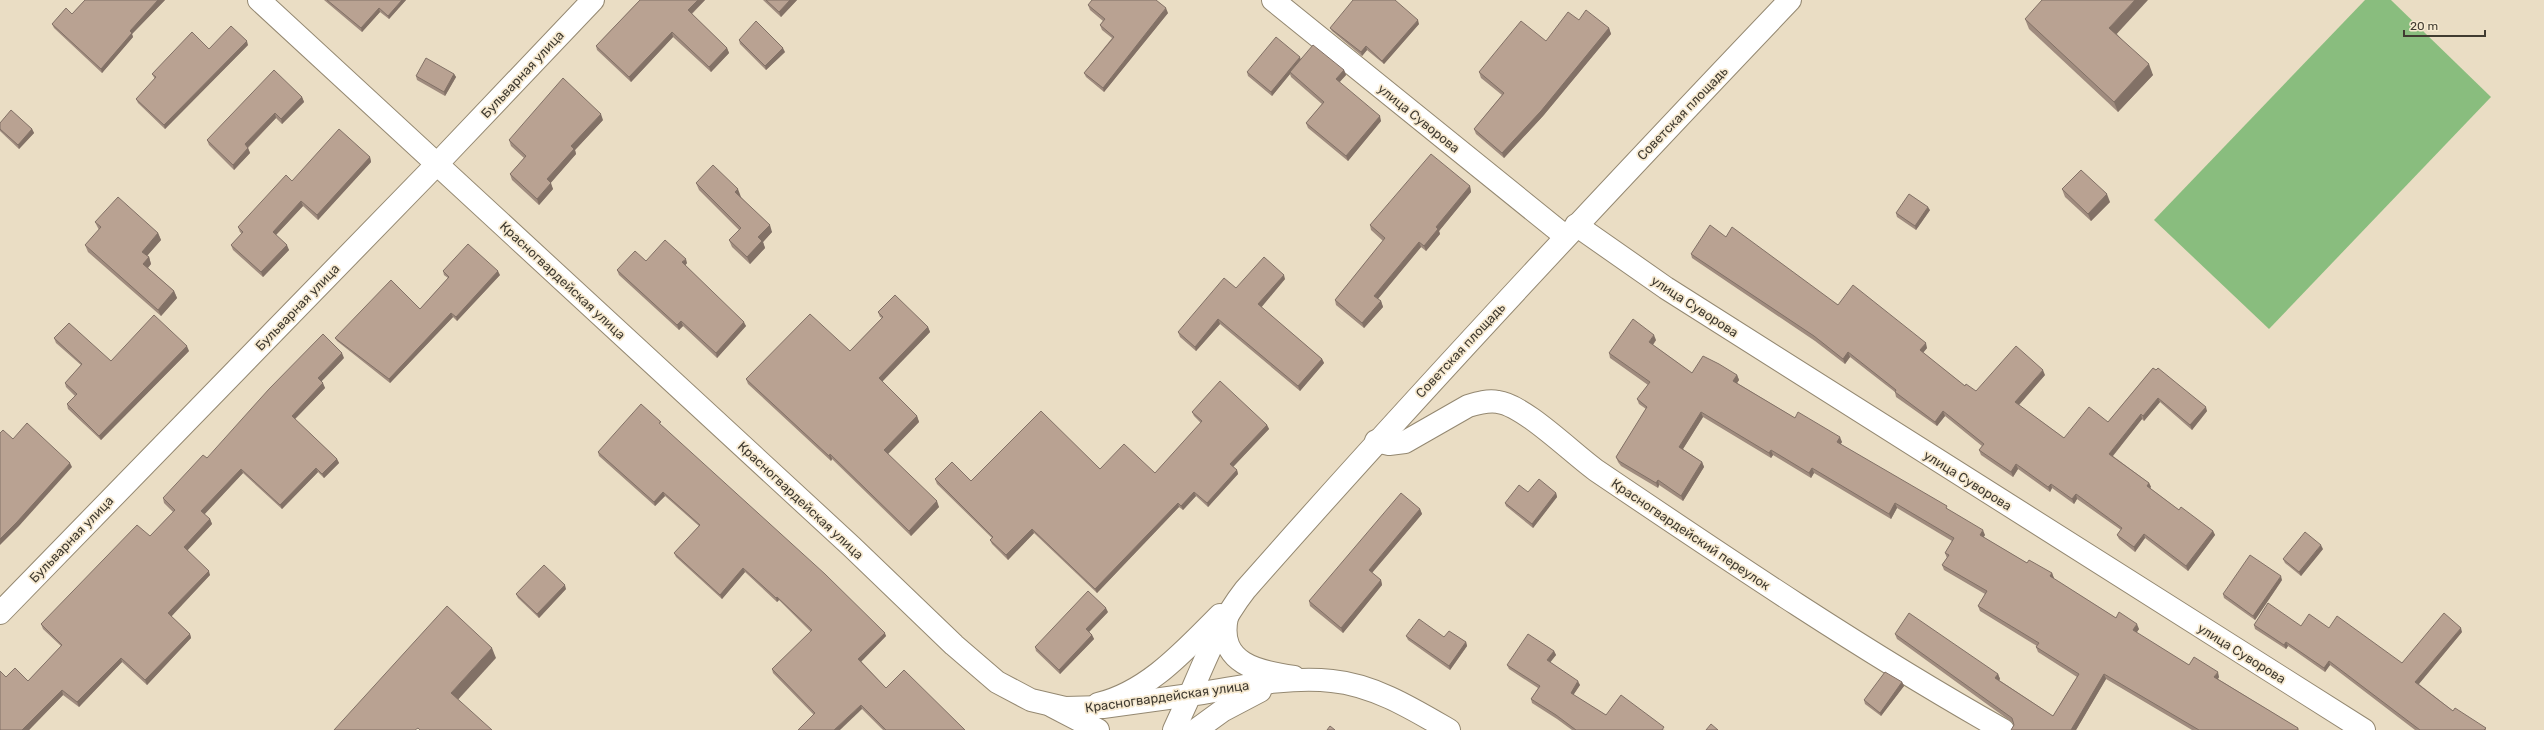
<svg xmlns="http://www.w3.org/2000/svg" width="2544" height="730" font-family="Rubik,sans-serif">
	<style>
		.green { fill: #89bd7e }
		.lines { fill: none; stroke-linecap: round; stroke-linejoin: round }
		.minor-casing { stroke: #948871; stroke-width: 24 }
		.tertiary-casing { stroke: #948871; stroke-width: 24 }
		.secondary-casing { stroke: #948871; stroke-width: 24 }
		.minor { stroke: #fff; stroke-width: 22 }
		.tertiary { stroke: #fff; stroke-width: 22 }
		.secondary { stroke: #fff; stroke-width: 22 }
		.wall { fill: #9f8b7e }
		.shaded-wall { fill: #827166 }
		.building { fill: #b9a292; stroke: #827166 }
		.labels { text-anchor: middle; stroke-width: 3.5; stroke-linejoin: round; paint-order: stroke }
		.street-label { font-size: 13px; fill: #403b31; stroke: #f7ead1 }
	</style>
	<rect width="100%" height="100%" fill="#eaddc4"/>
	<path class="green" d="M2365,0H2391L2491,97L2269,329L2154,220Z"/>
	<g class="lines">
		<g class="minor-casing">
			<g id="minor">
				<path d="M1273,0L1565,236"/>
				<path d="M1576,225L1666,288L2364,730"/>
				<path d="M1376,441L1389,444L1405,442L1468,406C1478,403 1488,400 1498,402C1524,405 1573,454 1597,471C1730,561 1863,651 2003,730"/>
				<path d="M0,613L438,163L593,0"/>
				<path d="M1227,617C1217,664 1259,672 1294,677"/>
				<path d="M1190,695C1206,658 1220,622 1245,590C1422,389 1605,194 1790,0"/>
				<path d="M1098,704C1148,692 1185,650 1220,615"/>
			</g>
		</g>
		<g class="tertiary-casing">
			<g id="tertiary">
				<path d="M1052,706L1098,730"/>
				<path d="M1174,730L1190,695C1236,688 1285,676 1332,681C1374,685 1413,709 1449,730"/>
				<path d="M1196,730L1222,711L1260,691"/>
			</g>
		</g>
		<g class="secondary-casing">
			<path id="secondary" d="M259,0L852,547L954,645L997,682L1031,700L1065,708L1103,707L1190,695"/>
		</g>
		<use href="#minor" class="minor"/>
		<use href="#tertiary" class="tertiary"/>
		<use href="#secondary" class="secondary"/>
	</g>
	<g class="wall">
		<path d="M85,0H165L132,34L133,37L102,73L54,28L52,24L72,14Z"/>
		<path d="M324,0H406L389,19L380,12L362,32Z"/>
		<path d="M640,0H705L692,14L727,48L729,53L711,72L673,37L631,82L597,50L596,46Z"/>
		<path d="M763,0H797L781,17Z"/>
		<path d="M1088,5L1168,13L1104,92L1086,77L1084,73L1112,38L1102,30L1100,25L1103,21L1090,10Z"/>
		<path d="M2025,19L2117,34L2153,75L2118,112L2029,29Z"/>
		<path d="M1579,20L1609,28L1611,34L1543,116L1504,158L1476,134L1474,129L1502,95L1481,78L1479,72L1546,41Z"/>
		<path d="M1419,24L1384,64L1367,50L1362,56L1332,31L1330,28Z"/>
		<path d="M739,40L785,52L766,70L740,44Z"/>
		<path d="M248,45L165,129L138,103L136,99L155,79L152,74L209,49Z"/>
		<path d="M1301,59L1344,70L1346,75L1339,82L1381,121L1348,161L1308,128L1306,123L1322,104L1291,77L1290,74L1272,96L1248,76L1247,72Z"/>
		<path d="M454,74L456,77L445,96L417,80L416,76Z"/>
		<path d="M302,97L304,102L282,124L276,118L248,148L250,153L234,170L209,145L207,140Z"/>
		<path d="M603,120L575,150L576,154L550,183L553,189L539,205L512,180L510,174L524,158L511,146L509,140Z"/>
		<path d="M0,123L32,129L34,133L19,149L0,131Z"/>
		<path d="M370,157L371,162L318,220L303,206L276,235L289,250L263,277L233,250L231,245L242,234L240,232L238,227L292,181Z"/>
		<path d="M696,183L741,197L772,232L763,242L765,248L750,264L732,247L729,240L739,230L699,190Z"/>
		<path d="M1470,186L1471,192L1439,231L1440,234L1426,251L1421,247L1378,299L1381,301L1383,307L1364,328L1336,305L1335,300L1383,241L1371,230L1370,225Z"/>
		<path d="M2062,189L2110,202L2091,221L2065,197Z"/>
		<path d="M1930,210L1916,230L1897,217L1896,213Z"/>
		<path d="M95,222L158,233L161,240L147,256L149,257L151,264L148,268L174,291L177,298L161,316L88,252L85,245L99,230Z"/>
		<path d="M1726,237L1838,305L1927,348L1923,353L1965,386L1976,391L2045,375L2019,405L2064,438L2108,422L2153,368L2207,411L2192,430L2160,402L2144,421L2142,419L2113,456L2149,483L2151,487L2150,488L2179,510L2213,531L2215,535L2188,571L2145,538L2135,552L2119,539L2117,535L2121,530L2077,499L2074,504L2052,488L2050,492L2018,469L2013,477L1981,455L1979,450L1982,446L1945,416L1937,426L1896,397L1895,392L1850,357L1845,364L1815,341L1692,258L1691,254Z"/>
		<path d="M646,261L687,263L685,265L746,326L717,358L683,326L679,330L619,275L617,270Z"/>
		<path d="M443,271L500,275L457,321L453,317L390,383L337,341L335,338L420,309L448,278L444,275Z"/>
		<path d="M1285,279L1261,307L1322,359L1324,363L1300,391L1220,324L1196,351L1180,337L1178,332L1236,288Z"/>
		<path d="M878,312L928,327L930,332L882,381L917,416L919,422L888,454L939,507L911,536L832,459L831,461L748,384L746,379L850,351L882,318L880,317Z"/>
		<path d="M54,338L111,361L189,351L101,440L68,409L67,404L75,396L66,387L65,383L81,365L56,343Z"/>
		<path d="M1656,340L1653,345L1692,373L1737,375L1739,380L1737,383L1795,418L1842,442L1840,444L1949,510L1985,535L1983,537L2027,563L2052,573L2054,579L2116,618L2139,629L2136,633L2189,665L2219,677L2218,679L2298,728L2299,730H2192L2106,679L2076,730H2011L2014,725L2013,723L1897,639L1895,634L1998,674L2000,679L1999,680L2053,716L2077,677L2038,652L2036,647L2037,646L1980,611L1978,606L1985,594L1944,570L1942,565L1947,558L1945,553L1952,541L1897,508L1891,519L1814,473L1811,478L1773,455L1771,458L1703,417L1683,449L1702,462L1704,467L1683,501L1659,485L1658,488L1621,466L1618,462L1616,457L1646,409L1639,404L1637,399L1648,385L1610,358L1609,353Z"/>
		<path d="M344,358L321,381L325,388L295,419L337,459L339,463L324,478L318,472L282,509L243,473L204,514L210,519L212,524L187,550L210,575L171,616L190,634L191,638L147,685L122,662L79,707L63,695L29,730H0L6,677L28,681L61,646L43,629L41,624L150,536L173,512L164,503L163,498L207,458Z"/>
		<path d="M1192,412L1267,425L1269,429L1233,467L1237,470L1238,474L1208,507L1196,496L1183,510L1179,507L1097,593L1034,533L1008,560L992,544L990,540L992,538L937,484L935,479L971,481L1100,469L1155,473L1201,423L1194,416Z"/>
		<path d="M662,426L886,636L861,661L886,688L965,730H883L862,709L814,715L773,673L772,669L811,632L779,600L777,602L745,572L722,599L676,557L674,553L699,526L665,496L655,506L599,456L598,452Z"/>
		<path d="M1528,492L1556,493L1557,497L1533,528L1506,506L1505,503Z"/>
		<path d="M1420,509L1422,514L1372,573L1381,580L1382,585L1343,633L1310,606L1309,601Z"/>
		<path d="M2323,549L2301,576L2285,563L2283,559Z"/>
		<path d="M2282,580L2255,620L2224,598L2223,594Z"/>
		<path d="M566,589L539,618L518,598L516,594Z"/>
		<path d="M1108,612L1089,632L1092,635L1094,639L1060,674L1036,651L1035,647Z"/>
		<path d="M2254,625L2301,626L2329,628L2402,663L2462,632L2419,684L2453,711L2486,728V730H2415L2330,665L2325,672L2288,646L2286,649L2255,629Z"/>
		<path d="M1406,636L1444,637L1466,642L1467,646L1450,670L1408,640Z"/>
		<path d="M1554,651L1556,655L1550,662L1580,685L1573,695L1606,715L1665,730H1572L1557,719L1532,703L1531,699L1538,688L1509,669L1507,665Z"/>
		<path d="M1902,682L1904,686L1881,716L1865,704L1864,700Z"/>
	</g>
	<g class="shaded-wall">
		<path d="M158,0H165L132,34L133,37L102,73L101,69L130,31Z"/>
		<path d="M402,0H406L389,19L388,16Z"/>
		<path d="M698,0H705L690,15L688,10Z"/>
		<path d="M790,0H797L781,17L779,12Z"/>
		<path d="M2135,0H2148L2113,38L2109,28Z"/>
		<path d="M379,8L380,12L362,32L361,28Z"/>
		<path d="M1166,8L1168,13L1104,92L1103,88Z"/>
		<path d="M1418,20L1419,24L1384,64L1382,61Z"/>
		<path d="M1609,28L1611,34L1543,116L1504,158L1502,153Z"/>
		<path d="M672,32L673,37L631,82L629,77Z"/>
		<path d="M247,41L248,45L165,129L164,125Z"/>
		<path d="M1366,46L1367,50L1362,56L1361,52Z"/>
		<path d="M727,48L729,53L711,72L709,67Z"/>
		<path d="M783,48L785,52L766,70L765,66Z"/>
		<path d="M1300,57L1301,60L1290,72V74L1272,96L1271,92Z"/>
		<path d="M2149,64L2153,75L2118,112L2114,102Z"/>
		<path d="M1344,70L1346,75L1338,84L1336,79Z"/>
		<path d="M454,74L456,77L445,96L444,92Z"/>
		<path d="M302,97L304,102L282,124L281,119Z"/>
		<path d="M275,113L276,118L246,149L245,144Z"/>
		<path d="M601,114L603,120L575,150L576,154L549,185L547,179L571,146Z"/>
		<path d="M1380,116L1381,121L1348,161L1346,156Z"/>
		<path d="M32,129L34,133L19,149L18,145Z"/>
		<path d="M248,148L250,153L234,170L233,165Z"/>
		<path d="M370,157L371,162L318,220L317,215Z"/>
		<path d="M551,183L553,189L539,205L537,199Z"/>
		<path d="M1470,186L1471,192L1439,231L1440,234L1426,251L1424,246L1436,227Z"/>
		<path d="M738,189L741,197L738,200L735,192Z"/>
		<path d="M2107,194L2110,202L2091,221L2088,214Z"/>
		<path d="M301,201L303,206L274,237L273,232Z"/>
		<path d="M1928,207L1930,210L1916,230L1915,226Z"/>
		<path d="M770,225L772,232L763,242L765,248L750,264L747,257L758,237Z"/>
		<path d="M158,233L161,240L145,258L142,252Z"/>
		<path d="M1419,242L1421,247L1376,301L1374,296Z"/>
		<path d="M287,245L289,250L263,277L261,272Z"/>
		<path d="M149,257L151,264L145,271L143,264Z"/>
		<path d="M686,259L687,263L684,267L682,262Z"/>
		<path d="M498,271L500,275L457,321L456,317Z"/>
		<path d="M1284,275L1285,279L1260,309L1258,304Z"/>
		<path d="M174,291L177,298L161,316L158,310Z"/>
		<path d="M1381,301L1383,307L1364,328L1362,323Z"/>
		<path d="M451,313L453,317L390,383L389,379Z"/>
		<path d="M1218,319L1220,324L1196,351L1195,347Z"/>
		<path d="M681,321L683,326L679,330L677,325Z"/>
		<path d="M744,322L746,326L717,358L716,353Z"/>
		<path d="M928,327L930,332L881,383L879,378Z"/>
		<path d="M1654,335L1656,340L1651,347L1649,342Z"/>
		<path d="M1926,343L1927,348L1921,355L1920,350Z"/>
		<path d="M187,346L189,351L101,440L99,436Z"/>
		<path d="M1848,352L1850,357L1845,364L1843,359Z"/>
		<path d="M342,353L344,358L320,383L318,378Z"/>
		<path d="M1322,359L1324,363L1300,391L1298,386Z"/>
		<path d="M2043,370L2045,375L2017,407L2015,402Z"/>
		<path d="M1737,375L1739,380L1735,386L1733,381Z"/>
		<path d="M323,383L325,388L293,421L292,416Z"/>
		<path d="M2158,398L2160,402L2144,421L2143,416Z"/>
		<path d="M2206,407L2207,411L2192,430L2190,425Z"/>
		<path d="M1943,411L1945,416L1937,426L1935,422Z"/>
		<path d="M1701,412L1703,417L1681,452L1679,447Z"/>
		<path d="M2141,414L2142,419L2111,458L2109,454Z"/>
		<path d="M917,416L919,422L886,456L884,450Z"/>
		<path d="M1267,425L1269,429L1232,468L1230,464Z"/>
		<path d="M1840,437L1842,442L1839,447L1837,442Z"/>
		<path d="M1771,450L1773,455L1771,458L1769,453Z"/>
		<path d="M830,454L832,459L831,461L829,456Z"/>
		<path d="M337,459L339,463L324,478L322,474Z"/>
		<path d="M1702,462L1704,467L1683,501L1681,496Z"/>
		<path d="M70,463L72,467L19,526L0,545V539Z"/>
		<path d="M2016,464L2018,469L2013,477L2011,472Z"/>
		<path d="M316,468L318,472L282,509L280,505Z"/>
		<path d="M1812,468L1814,473L1811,478L1809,473Z"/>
		<path d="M241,469L243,473L203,516L201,511Z"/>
		<path d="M1237,470L1238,474L1208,507L1207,503Z"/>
		<path d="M1658,480L1659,485L1658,488L1656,483Z"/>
		<path d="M2149,483L2151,487L2148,490L2147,486Z"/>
		<path d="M2051,484L2052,488L2050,492L2048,487Z"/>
		<path d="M663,492L665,496L655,506L654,502Z"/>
		<path d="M1194,492L1196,496L1183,510L1181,506Z"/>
		<path d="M1556,493L1557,497L1533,528L1532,524Z"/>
		<path d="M2076,494L2077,499L2074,504L2072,499Z"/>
		<path d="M937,501L939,507L911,536L909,531Z"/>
		<path d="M1178,503L1179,507L1097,593L1095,589Z"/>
		<path d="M1895,503L1897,508L1891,519L1889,514Z"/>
		<path d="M1420,509L1422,514L1370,575L1369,570Z"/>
		<path d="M210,519L212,524L186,552L184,547Z"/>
		<path d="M1032,529L1034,533L1008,560L1006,555Z"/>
		<path d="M1983,530L1985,535L1982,540L1980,535Z"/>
		<path d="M2213,531L2215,535L2188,571L2186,566Z"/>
		<path d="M2144,534L2145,538L2135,552L2134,547Z"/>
		<path d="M2321,545L2323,549L2301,576L2299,572Z"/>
		<path d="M743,568L745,572L722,599L720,595Z"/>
		<path d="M209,571L210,575L170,618L168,613Z"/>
		<path d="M2052,573L2054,578L2052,581L2050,576Z"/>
		<path d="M2281,576L2282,580L2255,620L2253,616Z"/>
		<path d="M1381,580L1382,585L1343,633L1341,628Z"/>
		<path d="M565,585L566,589L539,618L537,614Z"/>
		<path d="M777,597L779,600L777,602L776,598Z"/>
		<path d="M1106,608L1108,612L1088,633L1086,629Z"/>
		<path d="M2137,624L2139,629L2135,635L2133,630Z"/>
		<path d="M2461,628L2462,632L2417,686L2415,682Z"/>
		<path d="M885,633L886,636L860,663L858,659Z"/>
		<path d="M190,634L191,638L147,685L145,680Z"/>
		<path d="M1092,635L1094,639L1060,674L1059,670Z"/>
		<path d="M1466,642L1467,646L1450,670L1449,666Z"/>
		<path d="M2286,642L2288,646L2286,649L2284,645Z"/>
		<path d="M492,648L496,658L455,703L451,693Z"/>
		<path d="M1554,651L1556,655L1549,664L1547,660Z"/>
		<path d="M121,658L122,662L79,707L77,702Z"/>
		<path d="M2329,661L2330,665L2325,672L2324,668Z"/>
		<path d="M2218,672L2219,677L2216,682L2214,677Z"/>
		<path d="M1998,674L2000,679L1997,683L1995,678Z"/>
		<path d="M2104,674L2106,679L2076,730H2071Z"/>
		<path d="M1578,681L1580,685L1572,697L1571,693Z"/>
		<path d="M1902,682L1904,686L1881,716L1880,713Z"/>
		<path d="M62,690L63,695L29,730H22Z"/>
		<path d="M861,705L862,709L840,730H834Z"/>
	</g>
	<g class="building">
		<path d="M85,0H158L130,31L132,33L101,69L52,24L66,8L72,14Z"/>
		<path d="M327,0H402L388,16L379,8L361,28Z"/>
		<path d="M640,0H698L688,10L727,48L709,67L672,32L629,77L596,46Z"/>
		<path d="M766,0H790L779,12Z"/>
		<path d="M1092,0H1156L1166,8L1103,88L1084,73L1114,37L1100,25L1105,19L1088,5Z"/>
		<path d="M1353,0H1395L1418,20L1382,61L1366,46L1361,52L1330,28Z"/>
		<path d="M2042,0H2135L2109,28L2149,64L2114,102L2025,19Z"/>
		<path d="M1586,10L1609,28L1541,111L1502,153L1474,129L1504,93L1479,72L1521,21L1546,41L1568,12L1579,20Z"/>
		<path d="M756,21L783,48L765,66L739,40Z"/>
		<path d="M231,26L247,41L164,125L136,99L156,77L152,74L192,32L209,49Z"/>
		<path d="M1276,37L1300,57L1271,92L1247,72Z"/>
		<path d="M1313,45L1344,70L1336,79L1380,116L1346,156L1306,123L1324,102L1290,72Z"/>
		<path d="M426,58L454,74L444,92L416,76Z"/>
		<path d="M274,70L302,97L281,119L275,113L245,144L248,148L233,165L207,140Z"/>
		<path d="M563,78L601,114L571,146L574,149L547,179L551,183L537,199L510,174L526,156L509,140Z"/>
		<path d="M11,110L32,129L18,145L0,129V123Z"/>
		<path d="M339,129L370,157L317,215L301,201L273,232L287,245L261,272L231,245L243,232L238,227L286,175L292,181Z"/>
		<path d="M1431,154L1470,186L1436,227L1438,229L1424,246L1419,242L1374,296L1381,301L1362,323L1335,300L1385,238L1370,225Z"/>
		<path d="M713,165L738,189L735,192L770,225L758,237L762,241L747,257L729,240L741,228L696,183Z"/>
		<path d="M2081,170L2107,194L2088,214L2062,189Z"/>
		<path d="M1909,194L1928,207L1915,226L1896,213Z"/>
		<path d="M118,197L158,233L142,252L149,257L143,264L174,291L158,310L85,245L101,227L95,222Z"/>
		<path d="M1710,225L1726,237L1732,227L1838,305L1853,285L1926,343L1920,350L1965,386L1966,384L1976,391L2016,346L2043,370L2015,402L2064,438L2089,407L2108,422L2153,368L2156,370L2158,368L2206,407L2190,425L2158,398L2143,416L2141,414L2109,454L2149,483L2147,486L2179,510L2181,507L2213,531L2186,566L2144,534L2134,547L2117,535L2122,528L2076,494L2072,499L2051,484L2048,487L2016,464L2011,472L1979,450L1984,444L1943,411L1935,422L1895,392L1896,390L1848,352L1843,359L1814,336L1691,254Z"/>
		<path d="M665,240L686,259L682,262L744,322L716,353L681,321L677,325L617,270L635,251L646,261Z"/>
		<path d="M468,244L498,271L456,317L451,313L389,379L335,338L391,280L420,309L449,277L443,271Z"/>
		<path d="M1264,257L1284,275L1258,304L1322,359L1298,386L1218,319L1195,347L1178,332L1224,278L1236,288Z"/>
		<path d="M895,295L928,327L879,378L917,416L884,450L937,501L909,531L830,454L829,456L746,379L810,314L850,351L883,317L878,312Z"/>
		<path d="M154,315L187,346L99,436L67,404L77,394L65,383L82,364L54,338L69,323L111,361Z"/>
		<path d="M1633,319L1654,335L1649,342L1692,373L1703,356L1719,364L1737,375L1733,381L1795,418L1798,412L1840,437L1837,442L1947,506L1946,508L1983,530L1980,535L2027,563L2029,560L2052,573L2050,576L2116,618L2119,612L2137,624L2133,630L2189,665L2194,657L2218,672L2214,677L2298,728L2297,730H2199L2104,674L2071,730H2011L2014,725L2012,718L1895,634L1909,613L1998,674L1995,678L2053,716L2079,674L2036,647L2039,643L1978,606L1987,591L1942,565L1949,555L1945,553L1954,538L1895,503L1889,514L1812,468L1809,473L1771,450L1769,453L1701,412L1679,447L1702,462L1681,496L1658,480L1656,483L1619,461L1616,457L1647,407L1637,399L1650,382L1609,353Z"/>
		<path d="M323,334L342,353L318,378L323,383L292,416L337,459L322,474L316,468L280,505L241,469L201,511L210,519L184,547L209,571L168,613L190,634L145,680L121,658L77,702L62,690L22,730H0V671L6,677L15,668L28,681L62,645L41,624L137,525L150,536L175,510L163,498L203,455L207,458L269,389Z"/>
		<path d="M1220,381L1267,425L1230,464L1237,470L1207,503L1194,492L1181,506L1178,503L1095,589L1032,529L1006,555L990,540L993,537L935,479L952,462L971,481L1041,411L1100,469L1124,444L1155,473L1202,421L1192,412Z"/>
		<path d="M641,404L661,422L659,423L825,574L885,633L858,659L886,688L904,670L965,730H886L861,705L834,730H798L815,713L772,669L812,630L777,597L776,598L743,568L720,595L674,553L700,525L663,492L654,502L598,452Z"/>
		<path d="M27,423L70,463L17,522L0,539V433L3,430L13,439Z"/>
		<path d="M1539,479L1556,493L1532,524L1505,503L1519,485L1528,492Z"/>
		<path d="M1401,493L1420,509L1369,570L1381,580L1341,628L1309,601Z"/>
		<path d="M2305,532L2321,545L2299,572L2283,559Z"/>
		<path d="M2250,555L2281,576L2253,616L2223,594Z"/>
		<path d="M544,565L565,585L537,614L516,594Z"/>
		<path d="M1088,591L1106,608L1086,629L1092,635L1059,670L1035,647Z"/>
		<path d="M2268,603L2301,626L2309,614L2329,628L2337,616L2402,663L2444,613L2461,628L2415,682L2453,711L2455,708L2486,728L2484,730H2420L2329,661L2324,668L2286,642L2284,645L2254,625Z"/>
		<path d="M447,606L492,648L451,693L492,730H420L418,728L415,730H334Z"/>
		<path d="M1419,619L1444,637L1449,631L1466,642L1449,666L1406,636Z"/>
		<path d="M1528,634L1554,651L1547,660L1578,681L1571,693L1606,715L1621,695L1664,727L1662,730H1576L1556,715L1531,699L1540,686L1507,665Z"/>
		<path d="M1885,672L1902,682L1880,713L1864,700Z"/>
		<path d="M1711,724L1718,730H1706Z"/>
		<path d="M1330,726L1335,730H1327Z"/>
	</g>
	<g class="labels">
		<g class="street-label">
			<text transform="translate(522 74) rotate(-47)" y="5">Бульварная улица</text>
			<text transform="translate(1682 113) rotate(-46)" y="5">Советская площадь</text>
			<text transform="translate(1419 118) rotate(39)" y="5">улица Суворова</text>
			<text transform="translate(563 280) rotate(43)" y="5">Красногвардейская улица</text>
			<text transform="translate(1695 306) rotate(33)" y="5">улица Суворова</text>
			<text transform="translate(297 307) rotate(-46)" y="5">Бульварная улица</text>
			<text transform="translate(1460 350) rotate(-47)" y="5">Советская площадь</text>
			<text transform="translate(1968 480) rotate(32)" y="5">улица Суворова</text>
			<text transform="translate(801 500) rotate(43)" y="5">Красногвардейская улица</text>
			<text transform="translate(1691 534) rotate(34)" y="5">Красногвардейский переулок</text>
			<text transform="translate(71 539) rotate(-46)" y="5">Бульварная улица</text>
			<text transform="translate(2242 653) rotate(32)" y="5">улица Суворова</text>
			<text transform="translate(1167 696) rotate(-8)" y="5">Красногвардейская улица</text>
		</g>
	</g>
	<path d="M2404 30v6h81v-6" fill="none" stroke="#403b31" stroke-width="2"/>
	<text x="2410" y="30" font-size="12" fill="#403b31" stroke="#f7ead1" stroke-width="3" paint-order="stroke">20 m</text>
</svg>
